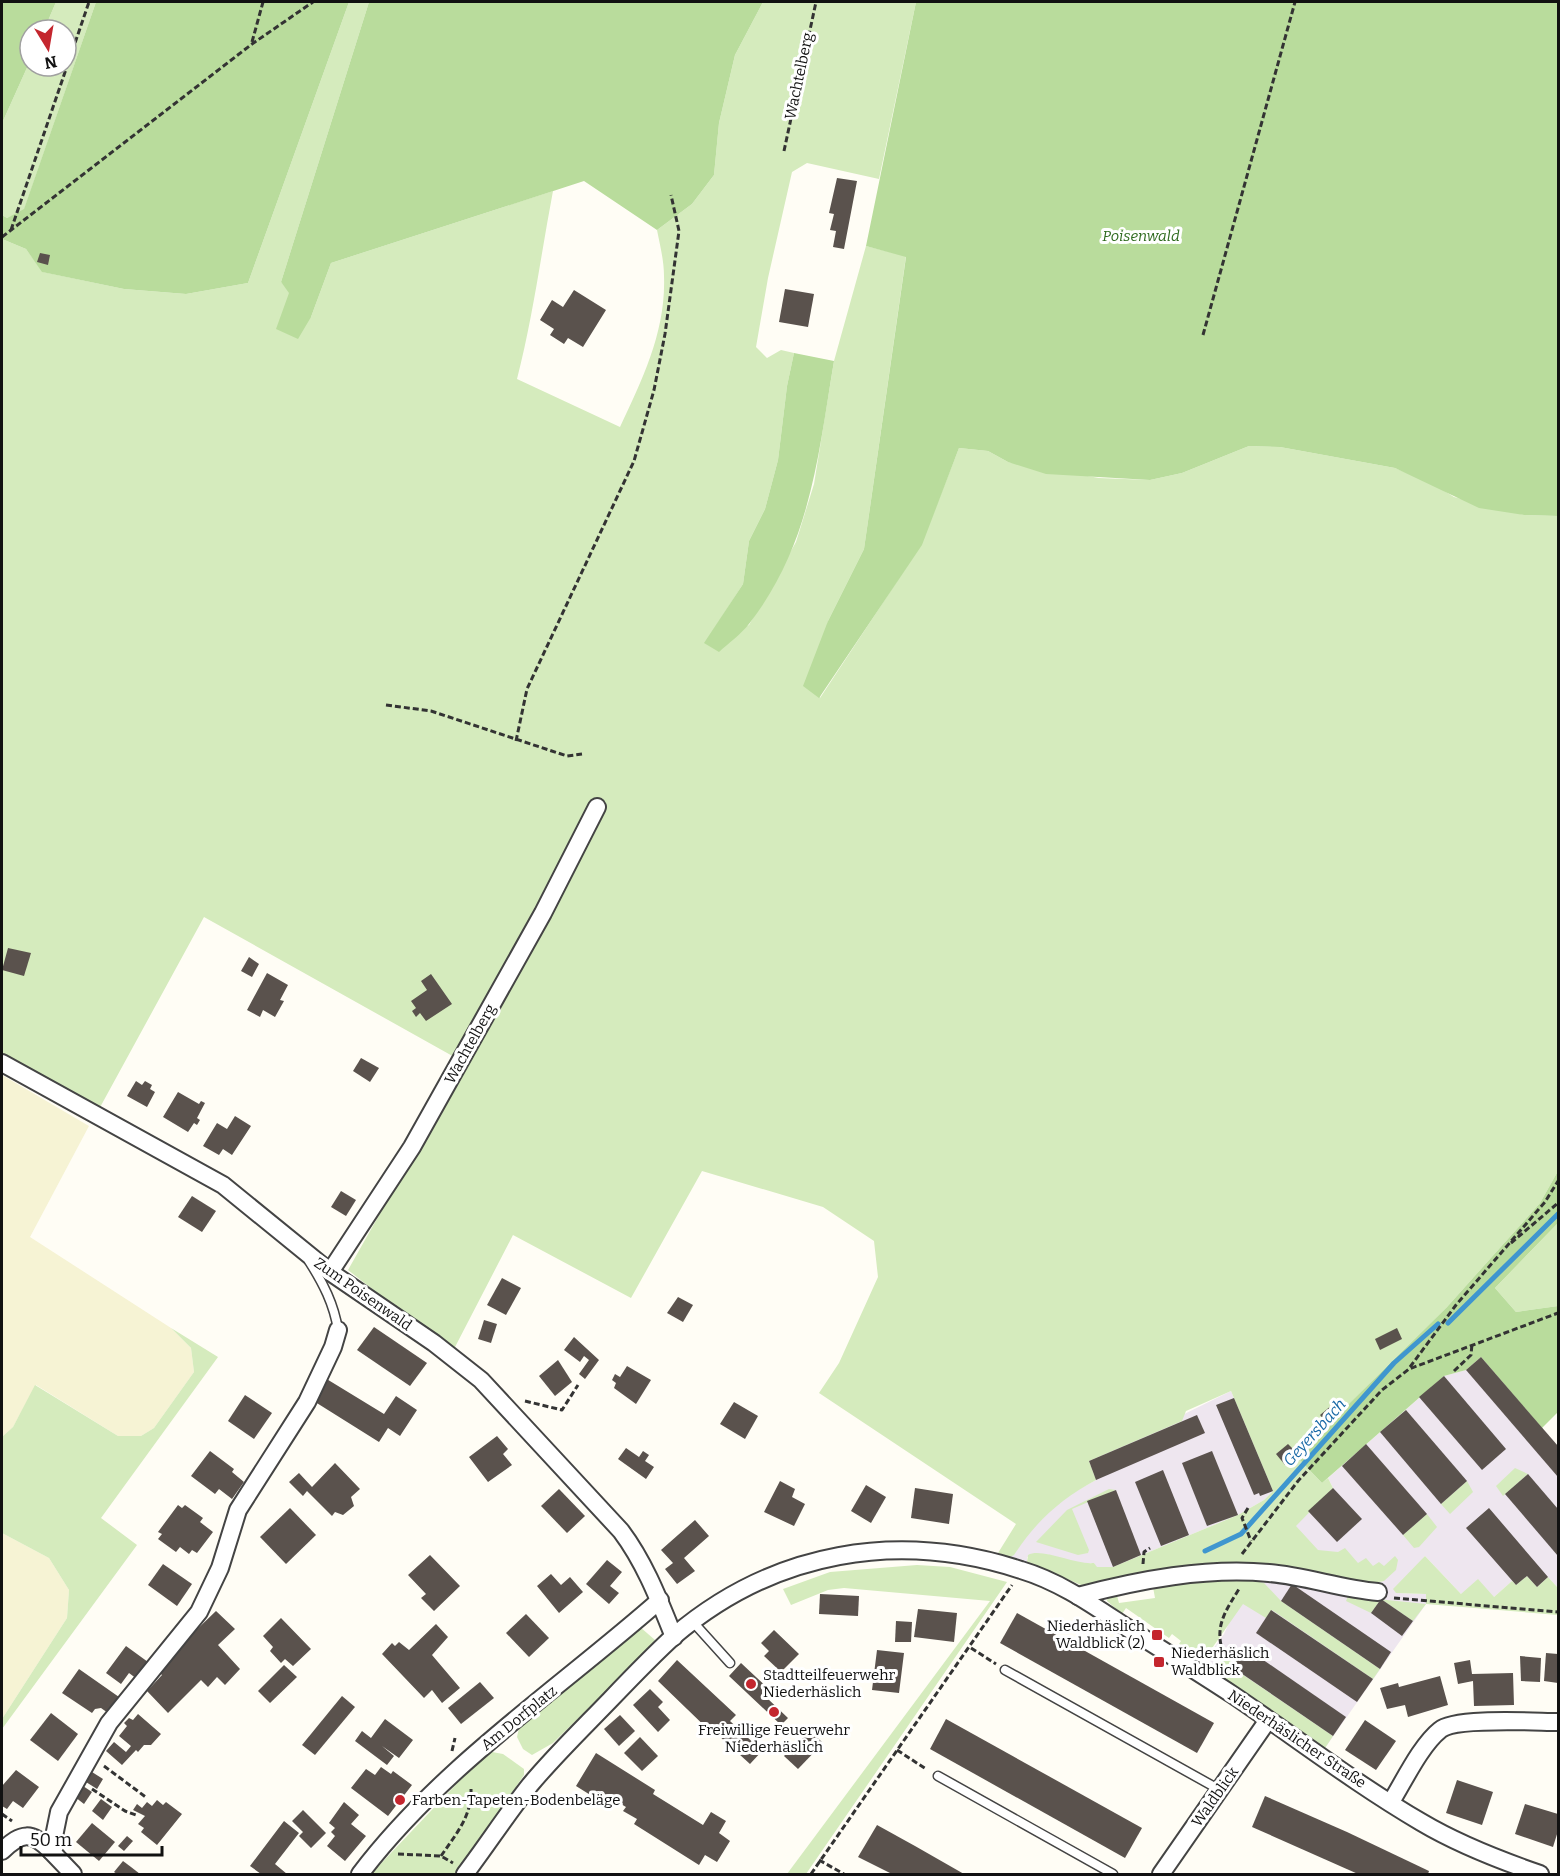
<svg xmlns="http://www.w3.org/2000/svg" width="1560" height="1876" font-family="Bitter,serif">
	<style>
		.industrial { fill: #eee6ef }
		.farmland { fill: #f6f3d4 }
		.green { fill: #d5ebbd }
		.forest { fill: #b9dc9c }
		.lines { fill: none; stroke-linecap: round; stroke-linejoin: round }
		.stream { stroke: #3f96cf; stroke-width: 5 }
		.building { fill: #5a524d }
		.service-casing { stroke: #444; stroke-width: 11 }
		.minor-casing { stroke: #444; stroke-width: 20 }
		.path { stroke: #333; stroke-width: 3; stroke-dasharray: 6 3; stroke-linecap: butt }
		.service { stroke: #fff; stroke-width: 8 }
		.minor { stroke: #fff; stroke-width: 16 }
		.poi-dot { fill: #c4262e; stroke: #fff; stroke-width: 2 }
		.labels { text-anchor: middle; stroke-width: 6; stroke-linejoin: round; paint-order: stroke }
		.street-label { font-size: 15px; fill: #111; stroke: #fff }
		.park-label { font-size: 15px; font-style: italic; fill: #2f6b1f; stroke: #fff }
		.poi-label { font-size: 15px; fill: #111; stroke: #fff; text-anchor: start }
		.water-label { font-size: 16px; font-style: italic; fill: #1768a6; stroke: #fff }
	</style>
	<rect width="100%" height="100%" fill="#fffdf5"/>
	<g class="industrial">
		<path d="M1481,1357L1558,1446V1588L1548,1577L1537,1587L1516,1585L1512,1581L1494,1597L1461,1594L1425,1556L1396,1593L1426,1594V1604L1325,1748L1205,1660L1224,1634L1249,1579L1264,1583L1270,1569L1370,1584L1384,1581L1292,1559L1295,1525L1333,1488L1328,1478L1444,1376L1466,1370Z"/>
		<path d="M1231,1391L1273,1491L1264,1500L1238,1515L1113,1567H1096L1094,1563H1076L1046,1554L1027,1557V1562L1010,1557L1029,1532L1052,1509L1069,1495L1096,1480L1089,1461Z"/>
	</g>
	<g class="farmland">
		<path d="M2,1075L89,1126L30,1237L171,1328L191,1348L194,1372L154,1428L141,1436H118L36,1385L13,1427L2,1437Z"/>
		<path d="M2,1533L49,1558L69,1590L67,1618L2,1719Z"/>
	</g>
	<g class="green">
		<path d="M56,2H96L24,210L7,218L2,215L3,121L30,61V66H66V30H44Z"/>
		<path d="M349,2H369L281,282L311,317L331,263L553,191C541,254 533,317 517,379L620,427C643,378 666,331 664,276C664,261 660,245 657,230L692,204L714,175L719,123L735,55L763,2H916L879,179L807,163L792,172L768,278L756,347L767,358L781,350L794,353L787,386L778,460L765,509L749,541L743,584L705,643L749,625L796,542L814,484L834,361L866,246L906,256L864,549L828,621L820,698L921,545L959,448L988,451L1008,462L1099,478L1150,480L1182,473L1249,446L1280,447L1395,468L1432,483L1454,497L1524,515L1558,516V1171L1540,1203L1447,1307L1296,1456L1322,1483L1328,1478L1333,1488L1296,1526L1318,1550L1338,1552L1345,1548L1358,1563L1366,1558L1373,1566L1379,1562L1384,1566L1395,1556L1398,1560L1396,1570L1384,1581L1370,1584L1304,1575L1081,1585L1027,1562L1028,1555C1041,1547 1075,1565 1094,1563L1097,1567H1113L1238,1515L1264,1500L1273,1491L1231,1391L1186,1411L1182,1421L1089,1461L1096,1480C1061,1499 1036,1521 1014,1555L1010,1557L998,1553L1016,1524L819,1393L839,1363L878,1277L874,1241L823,1207L702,1171L631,1298L513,1235L454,1349L409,1318L348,1270L465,1063L204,917L98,1111L2,1057V239L26,249L43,272L124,289L186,294L248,283Z"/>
		<path d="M1558,1223V1306L1516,1312L1495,1288Z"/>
		<path d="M171,1328L218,1357L101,1518L137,1545L2,1729V1719L67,1618L69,1590L49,1558L2,1533V1437L13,1427L35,1385L118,1436H141L154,1428L194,1372L191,1348Z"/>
		<path d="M1515,1468L1528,1474L1503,1496L1496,1486Z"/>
		<path d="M1467,1481L1473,1492L1450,1514L1441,1504Z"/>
		<path d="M1109,1489L1116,1490L1072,1509L1089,1550L1088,1553L1078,1555L1036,1542L1067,1510Z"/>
		<path d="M1427,1514L1437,1527L1419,1547L1414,1548L1403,1535Z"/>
		<path d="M1425,1556L1461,1594L1478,1579L1494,1597L1512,1581L1516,1585L1527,1576L1537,1587L1548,1577L1558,1588V1615L1426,1604L1413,1621L1381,1599L1371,1613L1346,1601L1348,1596L1426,1604V1594L1396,1593L1393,1589Z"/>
		<path d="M917,1565L950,1567L1007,1582L806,1874H787L990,1601L844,1588L828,1590L791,1605L783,1589L830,1572Z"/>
		<path d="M1242,1577L1264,1583L1281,1601L1380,1669L1373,1679L1272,1610L1266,1618L1243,1604L1203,1661L1179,1644L1181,1641L1172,1634L1169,1638L1126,1608L1122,1614L1107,1601L1108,1595L1116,1592L1119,1603L1155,1598L1153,1587Z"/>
		<path d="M640,1627L655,1640L648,1650L553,1743L532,1755L523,1749L517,1737L520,1724Z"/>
		<path d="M1234,1648L1243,1652L1233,1668L1333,1736L1325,1748L1218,1676L1215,1666L1228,1649Z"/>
		<path d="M492,1752L503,1754L524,1769V1775L457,1874H371L484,1755Z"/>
	</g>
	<g class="forest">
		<path d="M2,2H56L44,30H30V61L3,121L2,157Z"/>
		<path d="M96,2H349L248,283L186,294L124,289L42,272L26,249L2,239V215L7,218L24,209Z"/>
		<path d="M369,2H763L735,55L719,123L714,175L692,204L657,230L584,181L331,263L311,317L298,339L276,329L289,293L281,282Z"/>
		<path d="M916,2H1558V516L1524,515L1479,508L1395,468L1280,447L1249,446L1182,473L1150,480L1046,474L1008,462L988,451L959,448L922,545L819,698L803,686L828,621L864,549L906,257L866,246Z"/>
		<path d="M794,353L834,361C818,456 811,544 749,624C741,634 729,643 719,652L704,643L743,584L749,541L765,509L778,460L787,386Z"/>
		<path d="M1558,1171V1223L1495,1288L1516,1312L1558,1306V1412L1542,1428L1481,1357L1466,1370L1444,1376L1322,1483L1296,1456L1447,1307L1540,1203Z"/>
	</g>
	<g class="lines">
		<g class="stream">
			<path d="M1448,1323L1558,1214"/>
			<path d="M1205,1551L1241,1534L1394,1363L1438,1324"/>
		</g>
	</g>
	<g class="building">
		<path d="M837,178L857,181L844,249L833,247L836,231L830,230L834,214L829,213Z"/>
		<path d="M40,253L50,255L48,265L37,262Z"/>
		<path d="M785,289L814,294L808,327L779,322Z"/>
		<path d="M574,290L606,310L583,347L568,338L564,344L550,335L554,329L540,320L552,300L563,307Z"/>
		<path d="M8,948L31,953L24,976L2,970Z"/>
		<path d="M249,957L259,964L252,977L241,971Z"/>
		<path d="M267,973L288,985L280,1000L284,1001L275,1017L263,1010L260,1017L247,1010Z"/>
		<path d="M431,974L452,1004L426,1021L420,1013L416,1017L412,1011L416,1008L411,1001L427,990L421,981Z"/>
		<path d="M361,1058L379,1068L370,1082L353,1071Z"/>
		<path d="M136,1081L142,1085L145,1081L152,1085L150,1089L155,1092L147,1107L127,1096Z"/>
		<path d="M178,1092L199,1104L201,1101L205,1103L197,1118L200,1120L197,1125L194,1123L188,1132L163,1117Z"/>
		<path d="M235,1116L251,1126L232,1155L223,1149L219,1155L203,1146L217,1123L227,1129Z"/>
		<path d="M341,1191L356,1200L346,1216L331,1207Z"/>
		<path d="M192,1196L216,1211L202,1232L178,1217Z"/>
		<path d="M502,1278L521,1288L506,1315L487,1305Z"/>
		<path d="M678,1297L693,1305L683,1322L667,1313Z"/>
		<path d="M484,1320L497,1324L491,1343L478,1339Z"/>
		<path d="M374,1327L427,1363L410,1386L357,1350Z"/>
		<path d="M1397,1328L1402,1339L1380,1350L1375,1339Z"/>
		<path d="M574,1337L599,1360L585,1379L579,1374L589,1360L584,1356L580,1362L564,1350Z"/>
		<path d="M1481,1357L1558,1446V1477L1466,1370Z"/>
		<path d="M558,1360L572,1382L555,1396L539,1376Z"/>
		<path d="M627,1366L651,1380L636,1404L614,1388L616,1383L612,1380L615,1374L620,1377Z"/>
		<path d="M1444,1376L1506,1449L1482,1470L1419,1397Z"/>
		<path d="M325,1378L384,1414L396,1396L417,1410L400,1436L388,1428L379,1442L312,1400Z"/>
		<path d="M245,1395L272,1413L254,1439L228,1421Z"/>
		<path d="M1234,1398L1273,1491L1260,1496L1259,1493L1254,1495L1216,1405Z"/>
		<path d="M734,1402L758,1416L745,1439L720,1424Z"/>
		<path d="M1332,1405L1339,1413L1327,1423L1320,1415Z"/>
		<path d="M1406,1410L1467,1481L1441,1504L1380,1432Z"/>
		<path d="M1197,1415L1205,1433L1096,1480L1089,1461Z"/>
		<path d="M497,1436L508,1449L503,1454L512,1465L488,1482L469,1457Z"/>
		<path d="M1288,1444L1297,1453L1285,1465L1276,1454Z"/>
		<path d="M1366,1444L1427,1514L1403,1535L1342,1466Z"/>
		<path d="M626,1448L639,1457L643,1451L649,1455L645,1461L654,1467L646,1479L618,1459Z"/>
		<path d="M210,1451L234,1469L232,1472L244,1482L232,1499L219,1489L215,1494L191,1476Z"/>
		<path d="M1212,1451L1238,1515L1207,1526L1182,1463Z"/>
		<path d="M335,1463L360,1489L351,1497L354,1506L343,1515L335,1512L332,1516L307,1491L303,1496L289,1482L299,1473L312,1487Z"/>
		<path d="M1163,1470L1189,1535L1161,1546L1135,1482Z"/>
		<path d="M1528,1474L1558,1509V1556L1505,1494Z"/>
		<path d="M780,1481L795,1489L792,1497L805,1504L794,1526L764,1512Z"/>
		<path d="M866,1485L886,1497L871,1523L851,1511Z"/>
		<path d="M915,1488L953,1494L949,1524L911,1518Z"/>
		<path d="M1333,1488L1362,1519L1337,1542L1308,1511Z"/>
		<path d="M559,1489L585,1516L567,1533L541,1506Z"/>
		<path d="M1116,1490L1141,1555L1113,1567L1087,1501Z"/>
		<path d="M178,1505L182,1508L185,1505L203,1518L200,1522L213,1532L197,1553L192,1550L189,1554L180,1547L176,1552L158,1539L162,1534L158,1532Z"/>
		<path d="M290,1508L316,1535L286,1564L260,1537Z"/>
		<path d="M1489,1508L1548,1577L1537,1587L1527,1576L1516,1585L1466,1528Z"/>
		<path d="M695,1520L709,1536L684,1558L695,1571L677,1584L665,1569L673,1563L661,1550Z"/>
		<path d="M430,1555L460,1586L434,1611L421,1598L426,1594L408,1575Z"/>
		<path d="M607,1560L622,1572L610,1586L619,1593L609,1604L586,1584Z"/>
		<path d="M163,1564L192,1584L177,1606L148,1585Z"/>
		<path d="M551,1574L561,1585L570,1577L583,1592L559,1613L537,1586Z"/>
		<path d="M1292,1584L1391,1652L1380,1669L1281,1601Z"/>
		<path d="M820,1594L859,1596L858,1616L819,1614Z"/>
		<path d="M1381,1599L1413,1621L1402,1636L1371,1613Z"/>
		<path d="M918,1609L957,1613L954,1642L914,1637Z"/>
		<path d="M1271,1610L1373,1679L1357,1702L1256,1633Z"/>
		<path d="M216,1611L235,1629L218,1645L240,1669L225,1685L217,1677L208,1687L201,1680L168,1713L147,1691L162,1675L159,1672L188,1638Z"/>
		<path d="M1017,1613L1214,1723L1197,1753L1000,1643Z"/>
		<path d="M526,1614L549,1638L529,1657L506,1633Z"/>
		<path d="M281,1618L311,1649L293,1666L285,1659L281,1663L270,1651L273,1647L263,1636Z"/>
		<path d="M896,1621L912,1622L911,1642H895Z"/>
		<path d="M436,1624L448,1637L432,1655L460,1688L442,1703L432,1690L424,1698L382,1654L392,1643L395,1646L399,1642L409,1650Z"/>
		<path d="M774,1630L799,1654L781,1672L764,1656L769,1651L761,1643Z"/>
		<path d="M126,1646L148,1662L137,1679L129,1673L121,1684L106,1673Z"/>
		<path d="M1246,1648L1346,1717L1333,1736L1232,1667Z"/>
		<path d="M877,1650L904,1653L899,1693L872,1690Z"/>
		<path d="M1546,1653L1558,1654V1683L1544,1681Z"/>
		<path d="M1520,1656L1541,1658L1540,1682L1521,1681Z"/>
		<path d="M677,1660L736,1715L730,1721L762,1751L750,1764L717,1734L716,1737L658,1681Z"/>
		<path d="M1470,1660L1472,1674L1513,1673L1514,1705L1474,1706L1473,1681L1458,1684L1454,1663Z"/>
		<path d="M741,1663L772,1692L767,1698L788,1718L781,1725L729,1676Z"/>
		<path d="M284,1665L297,1677L270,1703L258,1691Z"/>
		<path d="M79,1669L119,1697L108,1713L101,1708L95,1709L92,1713L62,1693Z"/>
		<path d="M1440,1676L1448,1705L1408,1717L1405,1705L1387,1709L1380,1688L1398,1683L1399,1687Z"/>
		<path d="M480,1682L494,1698L461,1724L448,1708Z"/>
		<path d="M650,1689L663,1702L658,1707L670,1720L658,1732L633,1705Z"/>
		<path d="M342,1696L355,1707L315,1755L302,1745Z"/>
		<path d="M51,1713L78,1734L58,1761L30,1740Z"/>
		<path d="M138,1714L161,1734L151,1745H144L138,1752L136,1750L122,1765L106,1751L114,1742L126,1752L131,1746L119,1736L127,1726L124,1723L129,1718L133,1720Z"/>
		<path d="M620,1715L635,1731L619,1746L604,1729Z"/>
		<path d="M385,1719L413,1740L399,1758L382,1746L394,1756L387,1765L355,1741L362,1731L371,1738Z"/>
		<path d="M946,1719L1142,1828L1125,1858L930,1749Z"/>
		<path d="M1365,1720L1396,1741L1376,1770L1345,1750Z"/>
		<path d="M809,1730L823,1743L798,1769L784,1756Z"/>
		<path d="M640,1737L658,1756L642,1771L624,1753Z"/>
		<path d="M596,1753L655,1790L653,1794L703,1825L711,1812L726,1821L719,1833L730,1841L717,1862L705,1855L699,1865L634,1824L637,1819L623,1811L626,1807L601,1792L600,1794L595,1791L592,1796L576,1786Z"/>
		<path d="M381,1767L391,1774L393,1771L412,1785L388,1816L351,1788L366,1769L375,1775Z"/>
		<path d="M16,1770L39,1787L23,1808L13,1801L7,1809L2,1806V1786Z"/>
		<path d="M92,1772L103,1779L97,1789L86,1782Z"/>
		<path d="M1457,1780L1493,1792L1482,1825L1446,1813Z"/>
		<path d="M83,1786L92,1792L84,1804L75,1797Z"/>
		<path d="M1265,1796L1347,1832L1429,1871L1428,1874H1358L1252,1827Z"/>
		<path d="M101,1799L112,1807L103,1820L92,1811Z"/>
		<path d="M157,1800L163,1805L166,1802L182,1814L157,1845L141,1832L144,1828L138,1824L145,1816L133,1810L137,1804L142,1808L147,1802L152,1806Z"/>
		<path d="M344,1802L359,1815L351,1824L366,1836L345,1861L327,1846L335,1836L331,1832L335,1828L329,1823Z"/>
		<path d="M1525,1804L1558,1814V1831L1553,1847L1515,1834Z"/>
		<path d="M303,1810L326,1833L311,1848L299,1836L303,1832L292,1821Z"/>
		<path d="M284,1821L299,1833L275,1864L287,1874H261L250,1866Z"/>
		<path d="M92,1823L115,1842L99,1861L76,1842Z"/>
		<path d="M877,1825L915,1846L964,1874H892L858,1857Z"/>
		<path d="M127,1836L133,1841L124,1851L118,1846Z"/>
		<path d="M123,1861L131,1867L140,1874H117L114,1872Z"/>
	</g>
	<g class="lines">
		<g class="service-casing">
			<g id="service">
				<path d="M309,1261C323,1283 334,1304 338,1330"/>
				<path d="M693,1622L730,1663"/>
				<path d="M1005,1670L1220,1790"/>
				<path d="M938,1776L1113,1874"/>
			</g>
		</g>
		<g class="minor-casing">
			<g id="minor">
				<path d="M2,1063L223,1185L330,1272L434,1343L481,1380L621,1531C645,1563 659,1600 674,1637"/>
				<path d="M330,1272L412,1147L543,913L597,807"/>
				<path d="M1078,1596C1139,1580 1206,1567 1269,1573C1306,1576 1341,1589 1378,1592"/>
				<path d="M1391,1802C1404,1781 1421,1745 1440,1730C1454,1717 1536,1722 1558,1722"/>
				<path d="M2,1851C22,1832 31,1831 51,1851"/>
				<path d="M73,1874L51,1851L59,1812L109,1723L199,1612L220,1568L238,1510L307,1402L333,1347L338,1330"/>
				<path d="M360,1874C442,1766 559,1689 660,1600"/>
				<path d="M465,1874C487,1845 507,1814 530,1785C555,1755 583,1728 610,1700C631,1678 652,1656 674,1636C774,1551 898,1530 1021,1570C1061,1582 1094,1606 1129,1629C1164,1651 1198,1672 1233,1695C1295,1737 1356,1784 1421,1822C1458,1844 1499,1860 1540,1874"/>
				<path d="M1161,1874L1268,1720"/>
			</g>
		</g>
		<g class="path">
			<path d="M252,42L263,2"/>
			<path d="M784,151L816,2"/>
			<path d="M11,230L89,2"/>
			<path d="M2,237L252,44L313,2"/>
			<path d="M1203,335L1295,2"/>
			<path d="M386,705L431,711L567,756L582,754"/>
			<path d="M516,741L527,689L634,461L654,390L665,334L679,231L671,195"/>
			<path d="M1511,1243L1558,1203"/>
			<path d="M1410,1367L1456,1305L1545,1202L1558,1181"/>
			<path d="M1454,1371L1471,1355L1472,1344"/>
			<path d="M525,1401L562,1410L578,1385"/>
			<path d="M1248,1508L1242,1518L1251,1541"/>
			<path d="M1242,1554L1298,1481L1382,1390L1409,1369L1558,1313"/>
			<path d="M1143,1564L1144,1552L1150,1548"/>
			<path d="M1394,1598L1558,1612"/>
			<path d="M1221,1645C1216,1623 1228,1607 1239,1589"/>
			<path d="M971,1648L996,1664"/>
			<path d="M897,1750L926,1769"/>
			<path d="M452,1751L455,1738"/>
			<path d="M104,1766L147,1798"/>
			<path d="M92,1789L125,1811L136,1815"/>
			<path d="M2,1814L12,1821"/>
			<path d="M398,1854L441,1856L453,1863"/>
			<path d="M441,1856C456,1834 472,1816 471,1789"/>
			<path d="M819,1860L844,1874"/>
			<path d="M811,1874L1012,1585"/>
		</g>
		<use href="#service" class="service"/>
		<use href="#minor" class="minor"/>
	</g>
	<g class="poi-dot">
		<rect x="1151" y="1629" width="12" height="12" rx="3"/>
		<rect x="1153" y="1656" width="12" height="12" rx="3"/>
		<circle cx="751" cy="1684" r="6"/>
		<circle cx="774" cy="1712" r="6"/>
		<circle cx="400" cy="1800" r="6"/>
	</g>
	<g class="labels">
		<g class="street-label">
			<text transform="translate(799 76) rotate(-78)" y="5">Wachtelberg</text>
			<text transform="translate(470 1044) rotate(-61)" y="5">Wachtelberg</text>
			<text transform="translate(363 1294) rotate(35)" y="5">Zum Poisenwald</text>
			<text transform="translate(519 1718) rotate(-39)" y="5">Am Dorfplatz</text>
			<text transform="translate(1297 1739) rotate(34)" y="5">Niederhäslicher Straße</text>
			<text transform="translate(1215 1797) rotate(-55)" y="5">Waldblick</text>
		</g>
		<g class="park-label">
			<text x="1141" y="241">Poisenwald</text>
		</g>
		<g class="poi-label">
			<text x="1145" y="1631" text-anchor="end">Niederhäslich<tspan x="1145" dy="17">Waldblick (2)</tspan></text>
			<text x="1171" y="1658">Niederhäslich<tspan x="1171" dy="17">Waldblick</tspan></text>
			<text x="763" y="1680">Stadtteilfeuerwehr<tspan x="763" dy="17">Niederhäslich</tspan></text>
			<text x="774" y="1735" text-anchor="middle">Freiwillige Feuerwehr<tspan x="774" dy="17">Niederhäslich</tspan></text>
			<text x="412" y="1805">Farben-Tapeten-Bodenbeläge</text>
		</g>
		<g class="water-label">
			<text transform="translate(1314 1432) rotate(-48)" y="6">Geyersbach</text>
		</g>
	</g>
	<rect width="1560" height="1876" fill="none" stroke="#111111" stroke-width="6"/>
	<g transform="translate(48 48) rotate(169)"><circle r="28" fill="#ffffff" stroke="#a0a0a0" stroke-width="1.5"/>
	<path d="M0-4.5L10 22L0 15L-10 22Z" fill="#c4262e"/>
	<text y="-9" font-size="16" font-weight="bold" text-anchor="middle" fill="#111111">N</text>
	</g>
	<path d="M21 1846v9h141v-9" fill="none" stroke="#111111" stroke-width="3"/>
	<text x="30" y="1846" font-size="18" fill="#111111" stroke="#ffffff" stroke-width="4.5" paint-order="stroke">50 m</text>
</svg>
